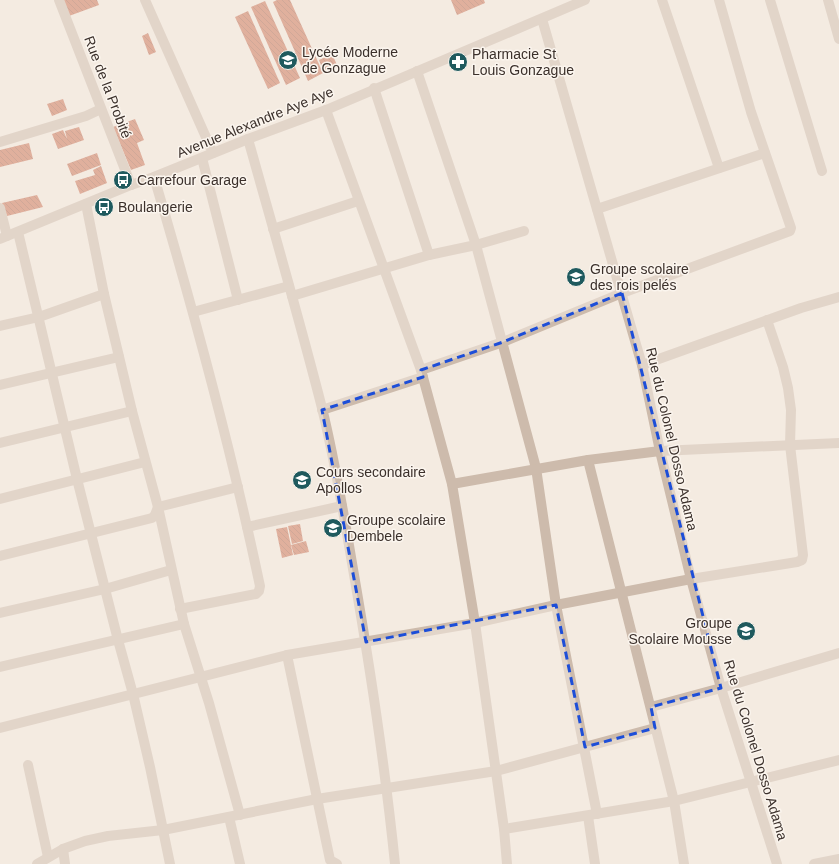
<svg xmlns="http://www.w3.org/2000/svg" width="839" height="864" font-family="Arial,sans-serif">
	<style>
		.building { fill: url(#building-back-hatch) }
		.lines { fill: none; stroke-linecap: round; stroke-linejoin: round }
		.minor { stroke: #cdbbac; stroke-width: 10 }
		.marked { fill: none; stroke: #1d4ed8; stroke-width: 3; stroke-dasharray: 8 5; stroke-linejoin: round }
		.labels { text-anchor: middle; stroke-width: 3; stroke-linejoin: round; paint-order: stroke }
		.poi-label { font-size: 14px; fill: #3b302b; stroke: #fbf5ee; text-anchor: start }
		.street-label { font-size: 14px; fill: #3b302b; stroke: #fbf5ee }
	</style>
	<defs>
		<pattern id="building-back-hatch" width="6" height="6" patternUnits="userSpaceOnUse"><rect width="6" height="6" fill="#c8694b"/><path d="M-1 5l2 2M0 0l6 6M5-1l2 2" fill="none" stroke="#a4573f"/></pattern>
	</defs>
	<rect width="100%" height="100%" fill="#f4ebe1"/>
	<g class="building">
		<path d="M63,0H97L99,5L69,16Z"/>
		<path d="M277,0H290L323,73L308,81L273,2Z"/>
		<path d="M451,0H484L485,3L457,15Z"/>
		<path d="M265,1L300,78L286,85L251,7Z"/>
		<path d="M248,11L280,83L268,89L235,17Z"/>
		<path d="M148,33L156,52L149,55L142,36Z"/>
		<path d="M332,54L338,67L324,73L319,60Z"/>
		<path d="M63,99L67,110L52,116L47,104Z"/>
		<path d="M135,119L144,140L137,143L145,165L131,170L113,127Z"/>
		<path d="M79,127L84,140L58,149L52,134L63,130L67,139L65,131Z"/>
		<path d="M29,143L33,159L0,167V150Z"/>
		<path d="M97,153L101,165L72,176L67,164Z"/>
		<path d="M101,166L107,183L80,194L75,181L95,175L93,170Z"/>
		<path d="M37,195L43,207L7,216L2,203Z"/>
		<path d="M300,524L303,541L292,544L288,526Z"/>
		<path d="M287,527L293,555L282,558L276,529Z"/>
		<path d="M306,541L309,552L294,555L291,545Z"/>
	</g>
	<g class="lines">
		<g class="minor">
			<path d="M59,0L131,185"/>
			<path d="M145,0L213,153"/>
			<path d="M662,0L719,168"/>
			<path d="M770,0L822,171"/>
			<path d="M828,0L839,39"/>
			<path d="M542,19L642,365L660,451L691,579L721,688L777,864"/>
			<path d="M417,71L476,245L536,468L556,605L597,814"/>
			<path d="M374,88L429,255"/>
			<path d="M326,110L421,370L452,484L475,623L504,829L507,864"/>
			<path d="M248,139C273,228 299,318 322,408C335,461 344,515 353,569C370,667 385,765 395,864"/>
			<path d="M0,142L86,116L101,109"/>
			<path d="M202,158L238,300"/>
			<path d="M154,177C194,312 231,448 260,586L259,591L256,594L180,609"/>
			<path d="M86,204L104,294L132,411L158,507L184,624L209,703L240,815"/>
			<path d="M0,208L7,236"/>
			<path d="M597,209L765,153"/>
			<path d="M273,229L358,201"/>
			<path d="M18,232L77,479L118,640L133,694L150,767L170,864"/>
			<path d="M0,239L131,185L154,177L248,139L326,110L585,0"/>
			<path d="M292,296L429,255L476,245L524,231"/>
			<path d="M193,312L289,286"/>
			<path d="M0,326L39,317L104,294"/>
			<path d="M642,365L801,308L839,297"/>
			<path d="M421,370L503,342L622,293L790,231L791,228L751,112L719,0"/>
			<path d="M0,385L119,357"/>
			<path d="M322,410L423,377"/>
			<path d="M0,443L132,411"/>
			<path d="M588,460L674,801L684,864"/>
			<path d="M452,484L588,460L660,451L839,443"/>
			<path d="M0,499L145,462"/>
			<path d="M247,527L342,506"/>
			<path d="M0,556L152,518L155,515L158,507L238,487"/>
			<path d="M0,613L105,589L171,570"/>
			<path d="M287,655L326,841L330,860L337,864"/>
			<path d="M0,667L184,624"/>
			<path d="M651,707L721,688L839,653"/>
			<path d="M0,728L287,655L475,623L556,605L691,579L797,562L802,560L803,555L790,445L791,410L788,388L783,367L767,320"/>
			<path d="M28,765L48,857"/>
			<path d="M588,816L595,864"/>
			<path d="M229,817L240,864"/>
			<path d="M504,829L674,801L839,760"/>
			<path d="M63,849L65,864"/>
			<path d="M37,864L63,849L85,841L108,836L163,830L317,799L496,771L655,728"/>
			<path d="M814,864L839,859"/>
		</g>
	</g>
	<path d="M0 0H839V864H0ZM622,293L721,688L651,707L655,728L585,747L556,605L366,642L322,410L423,377L421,370L503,342Z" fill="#f4ebe1" fill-opacity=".55" fill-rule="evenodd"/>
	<path class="marked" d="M622,293L721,688L651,707L655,728L585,747L556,605L366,642L322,410L423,377L421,370L503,342Z"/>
	<defs>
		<g id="school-disc" transform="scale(1)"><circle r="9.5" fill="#1f5a5e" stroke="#fbf5ee"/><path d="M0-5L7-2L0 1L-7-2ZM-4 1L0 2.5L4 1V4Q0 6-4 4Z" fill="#fff"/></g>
		<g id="pharmacy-disc" transform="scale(1)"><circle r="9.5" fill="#1f5a5e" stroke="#fbf5ee"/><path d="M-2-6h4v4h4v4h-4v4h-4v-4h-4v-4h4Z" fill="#fff"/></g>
		<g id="bus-disc" transform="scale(1)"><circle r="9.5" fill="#1f5a5e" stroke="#fbf5ee"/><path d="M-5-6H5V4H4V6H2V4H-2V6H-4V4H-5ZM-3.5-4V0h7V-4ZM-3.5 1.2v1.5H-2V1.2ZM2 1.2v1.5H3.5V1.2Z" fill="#fff"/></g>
	</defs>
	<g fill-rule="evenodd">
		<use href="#school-disc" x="288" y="60"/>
		<use href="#pharmacy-disc" x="458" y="62"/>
		<use href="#bus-disc" x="123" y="180"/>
		<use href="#bus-disc" x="104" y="207"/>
		<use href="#school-disc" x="576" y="277"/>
		<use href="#school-disc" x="302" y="480"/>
		<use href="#school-disc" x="333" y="528"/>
		<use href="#school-disc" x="746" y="631"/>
	</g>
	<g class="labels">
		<g class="poi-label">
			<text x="302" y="57">Lycée Moderne<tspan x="302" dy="16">de Gonzague</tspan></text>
			<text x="472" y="59">Pharmacie St<tspan x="472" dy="16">Louis Gonzague</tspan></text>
			<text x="137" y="185">Carrefour Garage</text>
			<text x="118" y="212">Boulangerie</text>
			<text x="590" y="274">Groupe scolaire<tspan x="590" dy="16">des rois pelés</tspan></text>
			<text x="316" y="477">Cours secondaire<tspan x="316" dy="16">Apollos</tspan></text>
			<text x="347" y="525">Groupe scolaire<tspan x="347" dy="16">Dembele</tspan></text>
			<text x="732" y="628" text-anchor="end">Groupe<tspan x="732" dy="16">Scolaire Mousse</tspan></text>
		</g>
		<g class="street-label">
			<text transform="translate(108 87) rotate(69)" y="5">Rue de la Probité</text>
			<text transform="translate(255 122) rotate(-22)" y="5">Avenue Alexandre Aye Aye</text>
			<text transform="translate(672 439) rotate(77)" y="5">Rue du Colonel Dosso Adama</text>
			<text transform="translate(756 750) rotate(73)" y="5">Rue du Colonel Dosso Adama</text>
		</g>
	</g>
</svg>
